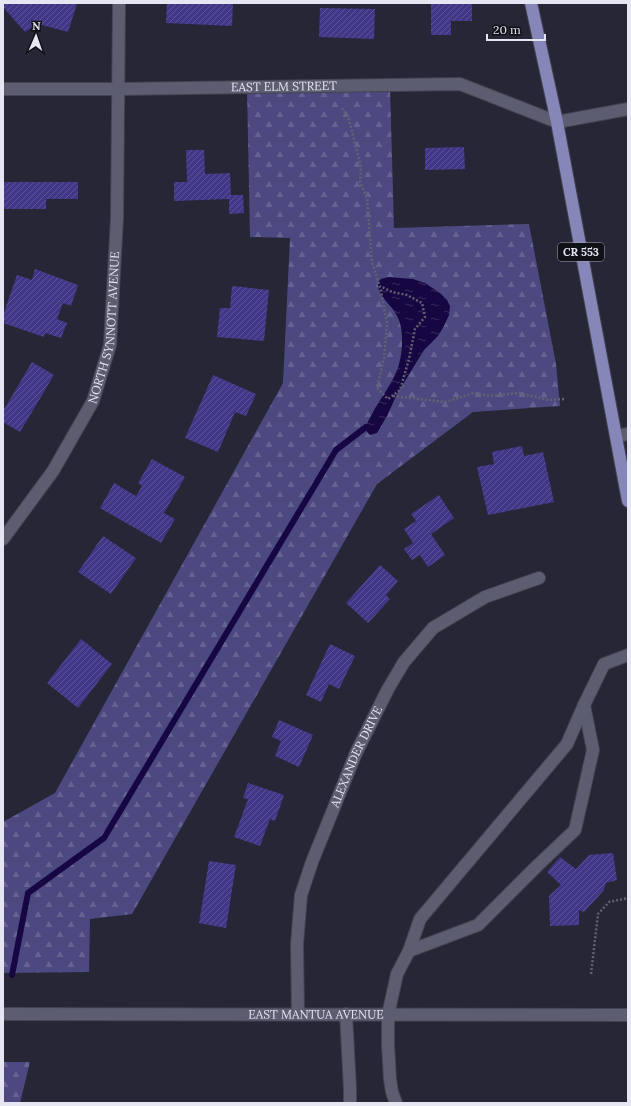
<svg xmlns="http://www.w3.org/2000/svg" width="631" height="1106" font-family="Lora,serif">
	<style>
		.forest { fill: url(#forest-firs) }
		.water { fill: url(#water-ripples) }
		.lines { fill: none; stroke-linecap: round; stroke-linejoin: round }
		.stream { stroke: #160742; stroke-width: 6 }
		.building { fill: url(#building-hatch) }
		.minor-casing { stroke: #434351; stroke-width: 14 }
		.major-casing { stroke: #434351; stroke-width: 14 }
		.path { stroke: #626271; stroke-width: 2.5; stroke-dasharray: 2 2; stroke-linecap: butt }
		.minor { stroke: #5c5d70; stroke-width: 12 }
		.major { stroke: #8686b8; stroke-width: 12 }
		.labels { text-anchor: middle; stroke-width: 3; stroke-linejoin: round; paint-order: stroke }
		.shield { fill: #101017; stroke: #a6a6b0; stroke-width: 1 }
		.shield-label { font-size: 11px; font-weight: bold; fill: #e6e6f2 }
		.street-label { font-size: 12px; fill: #e6e6f2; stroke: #101017 }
	</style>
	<defs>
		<pattern id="forest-firs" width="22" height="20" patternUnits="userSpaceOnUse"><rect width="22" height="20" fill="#4c4981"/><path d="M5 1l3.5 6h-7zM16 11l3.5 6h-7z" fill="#666393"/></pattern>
		<pattern id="water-ripples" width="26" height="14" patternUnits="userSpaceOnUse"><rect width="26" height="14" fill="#160742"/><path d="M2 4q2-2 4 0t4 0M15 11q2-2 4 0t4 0" fill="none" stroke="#382b5e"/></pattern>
		<pattern id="building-hatch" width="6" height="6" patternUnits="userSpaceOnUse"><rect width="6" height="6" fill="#413787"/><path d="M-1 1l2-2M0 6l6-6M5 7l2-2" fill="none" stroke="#5c5498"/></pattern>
	</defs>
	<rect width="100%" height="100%" fill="#262637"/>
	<g class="forest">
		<path d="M247,88H390L394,228L529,224L556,364L560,406L473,412L377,484L132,914L90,919L89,972L3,973V822L55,793L283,383L290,238L250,237Z"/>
		<path d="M3,1062H30L20,1103H3Z"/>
	</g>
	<path class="water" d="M388,277L413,279L425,283L440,293L447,300L450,306L449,315L444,326L438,336L424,350L397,394L387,416L377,433L370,435C368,433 365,430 366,427C367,422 372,415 374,410C382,396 395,380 399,364C403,351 404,328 397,316C391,303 377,297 378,282L381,279Z"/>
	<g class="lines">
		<path class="stream" d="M12,975L28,893L104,838L336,450L366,427"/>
	</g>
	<g class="building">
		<path d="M3,3H75L77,4L68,32L38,24L25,32L3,7Z"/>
		<path d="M167,3H233L232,26L166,23Z"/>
		<path d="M431,4H472V21H451V35H431Z"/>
		<path d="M320,8L375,9L374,39L319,37Z"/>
		<path d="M464,147L465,169L425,170V148Z"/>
		<path d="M186,150H204L205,174L230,173L231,195H243L244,213L229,214V199L174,201V182H187Z"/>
		<path d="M3,182H78V199H46V209H3Z"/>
		<path d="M35,269L78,285L71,306L63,303L57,319L67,323L61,338L45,333L44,337L3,323V315L17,275L32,280Z"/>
		<path d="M232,286L269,290L264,341L217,337L220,308H230Z"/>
		<path d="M32,362L54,375L20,432L3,422V411Z"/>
		<path d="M213,375L256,394L246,416L235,412L218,452L185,438Z"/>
		<path d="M522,446L524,456L543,452L554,502L488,515L477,467L494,464L492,452Z"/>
		<path d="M152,459L185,477L164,513L175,519L161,543L100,508L114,483L136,496L142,486L138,483Z"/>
		<path d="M439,495L454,518L431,534L445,555L428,567L420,555L412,560L404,549L413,543L404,529L416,521L411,514Z"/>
		<path d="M103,536L136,558L111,594L78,572Z"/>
		<path d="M380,565L398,581L386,595L390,599L368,623L346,603Z"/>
		<path d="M81,639L112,664L78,708L47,683Z"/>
		<path d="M330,644L355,656L339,689L329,684L321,702L306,695Z"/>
		<path d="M279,720L313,735L299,767L275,756L281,741L272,737Z"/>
		<path d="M248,783L284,795L275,821L270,819L260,846L234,837L248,799L243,798Z"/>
		<path d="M613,853L617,880L606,883L604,890L584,912L579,910V925L550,926L549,896L561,885L547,872L560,857L576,869L589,855Z"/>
		<path d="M209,861L236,865L226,928L199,923Z"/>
	</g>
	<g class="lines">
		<g class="minor-casing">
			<g id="minor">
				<path id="s1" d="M3,89H119L460,84L557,122L628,109"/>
				<path d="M616,436L628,434"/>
				<path id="s2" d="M3,539L53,471L93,401L110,345L117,218L119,3"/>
				<path d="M409,951L420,919L567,744L584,705"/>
				<path id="s3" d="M3,1014L628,1015"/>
				<path id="s4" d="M298,1014L297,944L301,895L312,862L356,753L388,689L404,662L433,628L485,597L539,578"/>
				<path d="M346,1014L350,1089V1103"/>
				<path d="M396,1103L392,1092L390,1079L388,1045V1015L397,974L409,951L478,925L538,865L575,830L593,750L584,705L604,664L628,655"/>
			</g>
		</g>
		<g class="major-casing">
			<path id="major" d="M531,3L557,122L628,501"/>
		</g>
		<g class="path">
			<path d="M342,108L349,120L361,167L360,182L367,198L372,262L381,291L387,324L384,358L377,388L388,399L400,390L409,359L415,329L425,317L422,303L407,295L392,292L380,286"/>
			<path d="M393,396L445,402L474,393L489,396L519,393L549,400L565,399"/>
			<path d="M591,974L598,914L609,902L628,898"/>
		</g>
		<use href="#minor" class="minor"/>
		<use href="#major" class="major"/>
	</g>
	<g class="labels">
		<rect class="shield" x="558" y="243" width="46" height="18" rx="3"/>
		<g class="shield-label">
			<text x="581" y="256">CR 553</text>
		</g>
		<g class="street-label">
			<text dy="4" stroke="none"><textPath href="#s1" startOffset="281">EAST ELM STREET</textPath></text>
			<text dy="4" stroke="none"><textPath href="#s2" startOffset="240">NORTH SYNNOTT AVENUE</textPath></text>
			<text dy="4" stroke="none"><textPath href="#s4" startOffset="268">ALEXANDER DRIVE</textPath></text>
			<text dy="4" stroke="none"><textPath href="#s3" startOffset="313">EAST MANTUA AVENUE</textPath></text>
		</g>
	</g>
	<rect width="631" height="1106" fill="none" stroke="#e6e6f2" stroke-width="8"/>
	<g transform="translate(36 36) rotate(2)" stroke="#101017" stroke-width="3" paint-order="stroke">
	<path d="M0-3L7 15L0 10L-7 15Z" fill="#e6e6f2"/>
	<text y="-6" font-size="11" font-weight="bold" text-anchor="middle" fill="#e6e6f2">N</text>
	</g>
	<path d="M487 34v6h58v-6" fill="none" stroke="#e6e6f2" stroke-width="2"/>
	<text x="493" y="34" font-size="12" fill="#e6e6f2" stroke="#101017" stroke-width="3" paint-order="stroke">20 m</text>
</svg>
